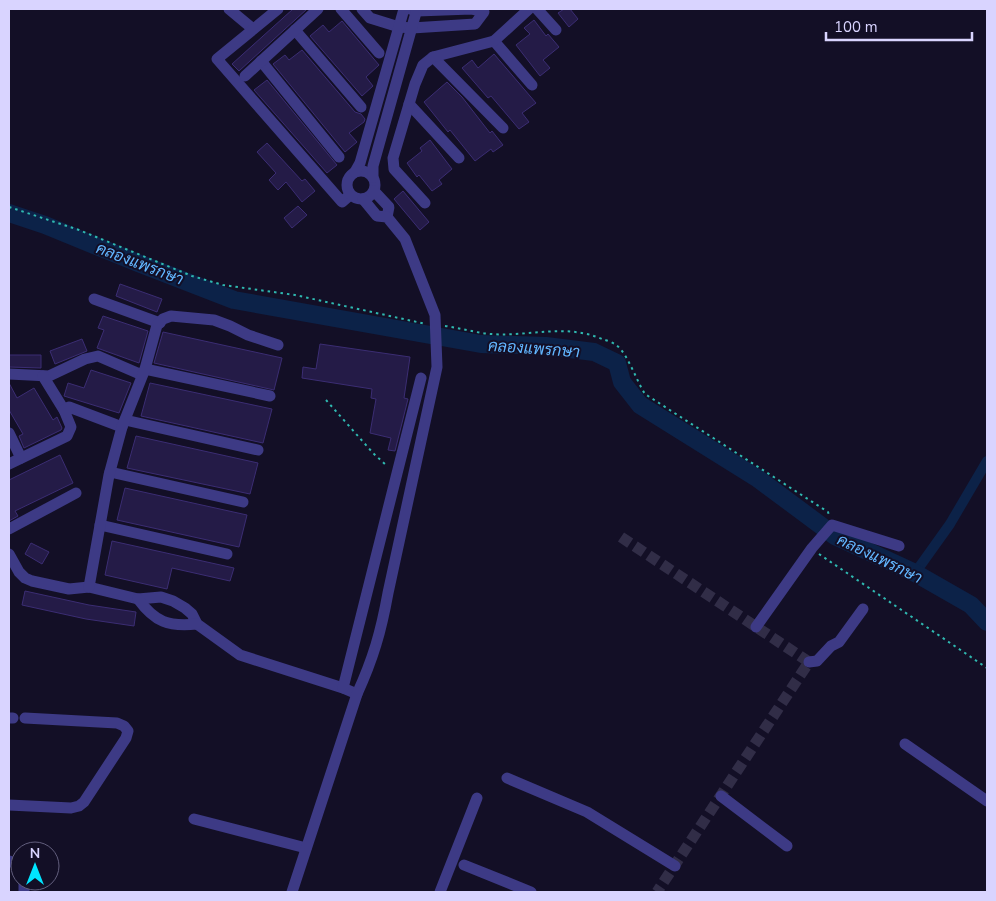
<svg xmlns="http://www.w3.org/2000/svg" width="996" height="901" font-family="'Nunito Sans',Sarabun,sans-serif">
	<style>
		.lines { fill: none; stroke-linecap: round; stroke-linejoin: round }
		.canal { stroke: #0c2248; stroke-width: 10 }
		.river { stroke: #0c2248; stroke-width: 18 }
		.building { fill: #241b47; stroke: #3b2d73 }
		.minor-tunnel { stroke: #312d47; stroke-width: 11; stroke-dasharray: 11 5.5; stroke-linecap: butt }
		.path { stroke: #2fb8b0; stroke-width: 2; stroke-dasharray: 2.5 4; stroke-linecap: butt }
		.minor { stroke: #3d3a85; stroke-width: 11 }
		.labels { text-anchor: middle; stroke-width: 4; stroke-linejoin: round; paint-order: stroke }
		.water-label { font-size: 16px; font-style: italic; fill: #62b6ff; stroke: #130f26 }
	</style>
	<rect width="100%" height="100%" fill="#130f26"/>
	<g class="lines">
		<path class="canal" d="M915,573L950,524L987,461"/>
		<path class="river" d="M9,213L45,225L138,263L234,300L481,344L546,346L594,352L617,363L622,382L640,405L757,478L835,536L915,573L971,605L987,622"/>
	</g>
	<g class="building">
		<path d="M293,9H307L239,71L232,64Z"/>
		<path d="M564,9H570L578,19L569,27L558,13Z"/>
		<path d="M534,20L546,36L548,34L559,47L543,60L550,68L540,76L516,45L530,34L524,28Z"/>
		<path d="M342,21L379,65L366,77L373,86L362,96L310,36L323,25L329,32Z"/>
		<path d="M302,50L355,112L361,114L365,119L364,122L349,133L357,142L345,152L273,64L285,55L289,60Z"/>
		<path d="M494,54L536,103L522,113L529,122L519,129L491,96L488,98L462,68L472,60L478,68Z"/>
		<path d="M267,80L337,165L327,173L254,90Z"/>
		<path d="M447,82L462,97L490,133L492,131L503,145L493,152L491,149L475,161L450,130L448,132L424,102Z"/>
		<path d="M430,140L452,169L439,180L442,184L432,191L419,175L417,177L407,163L422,151L420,148Z"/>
		<path d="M267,143L302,181L305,179L315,191L302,202L286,182L278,190L269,180L276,173L257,152Z"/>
		<path d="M403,191L429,222L420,230L394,199Z"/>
		<path d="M298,206L307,215L292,228L284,218Z"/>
		<path d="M120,284L162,299L157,312L116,296Z"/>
		<path d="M103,316L148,331L139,363L97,348L104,330L98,328Z"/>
		<path d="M163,332L282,358L274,390L154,363Z"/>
		<path d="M82,339L87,351L55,364L50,351Z"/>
		<path d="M320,344L410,357L404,398L408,399L395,451L388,450L391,438L370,433L376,399L371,398L372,389L302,378L303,367L316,369Z"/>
		<path d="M9,355H41V368L9,367Z"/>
		<path d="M91,370L131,383L119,413L64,396L68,383L84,388Z"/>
		<path d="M9,383L17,398L34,388L53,420L57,417L62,428L61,430L24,448L19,436L23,434L9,410Z"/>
		<path d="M150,383L272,409L263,443L141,416Z"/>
		<path d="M136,436L258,463L250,494L127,468Z"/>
		<path d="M60,455L73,483L15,511L18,516L9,521V480Z"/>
		<path d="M125,488L247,515L239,547L117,520Z"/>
		<path d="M112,541L234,568L230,581L172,568L167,589L105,575Z"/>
		<path d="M31,543L49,552L42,564L25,554Z"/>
		<path d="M25,591L89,605L136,612L134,626L86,619L22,605Z"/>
	</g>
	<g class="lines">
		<path class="minor-tunnel" d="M621,537L809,662L657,892"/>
		<g class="path">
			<path d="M9,207L79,230L192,276L223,285L295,295L426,324"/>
			<path d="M445,326C461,328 476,333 491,334C529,337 565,323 602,339C606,340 612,342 616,345C627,352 637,382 645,394L828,512L829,515"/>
			<path d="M326,400L373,453L387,466"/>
			<path d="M819,554L987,668"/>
		</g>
		<g class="minor">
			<path d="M229,9L253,29"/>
			<path d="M278,9L217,59L342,202L350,195"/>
			<path d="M341,9L379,53"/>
			<path d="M362,9L370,18L399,27L412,28L475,24L484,12L471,9L417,11L410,9"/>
			<path d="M537,9L556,30"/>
			<path d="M295,30L361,107"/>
			<path d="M494,41L532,85"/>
			<path d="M433,57L503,128"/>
			<path d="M261,61L339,157"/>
			<path d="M245,76L318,9"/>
			<path d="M409,104L459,158"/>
			<circle cx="361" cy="185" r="14"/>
			<path d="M355,172L360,163L404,9"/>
			<path d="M373,177V166L417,9"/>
			<path d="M374,191L389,207L387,217"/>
			<path d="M425,203L394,169L393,158L415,84L423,65L433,57L494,41L529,9"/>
			<path d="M94,299L160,323"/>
			<path d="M145,369L270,396"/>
			<path d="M9,374L49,376L85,359L98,356L142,375"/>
			<path d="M43,376L64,410"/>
			<path d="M125,420L258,450"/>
			<path d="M9,433L21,458"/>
			<path d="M9,464L67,436L71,427L64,410L69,407L122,427"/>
			<path d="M110,472L243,502"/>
			<path d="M100,525L227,554"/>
			<path d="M9,529L76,493"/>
			<path d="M9,554L19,572L25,578L32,581L69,589L89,587L138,599L161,597L173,601L185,608L192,614L197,624L240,655L343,688L357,694"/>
			<path d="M89,587L109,475L122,427L145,369L157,325L163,319L171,316L214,320L230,326L248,335L278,345"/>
			<path d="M138,599C155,622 168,627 197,624"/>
			<path d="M756,627L812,548L832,525L899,546"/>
			<path d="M809,662L817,661L831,646L839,642L863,609"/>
			<path d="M343,688L421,378"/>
			<path d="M9,718H13"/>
			<path d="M905,744L987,801"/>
			<path d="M507,778L587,812L675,866"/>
			<path d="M721,796L787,846"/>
			<path d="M9,805L71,808L79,806L84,802L126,738L128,731L124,726L117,723L25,718"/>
			<path d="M194,819L306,848"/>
			<path d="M9,861L20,865"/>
			<path d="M464,865L531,892"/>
			<path d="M24,881V892"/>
			<path d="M292,892L357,694C373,659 381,632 388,593L437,367L435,315L405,239L387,217L377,216L363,199"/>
			<path d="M440,892L477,798"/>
		</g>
	</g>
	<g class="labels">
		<g class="water-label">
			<text transform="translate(140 263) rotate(21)" y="6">คลองแพรกษา</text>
			<text transform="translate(534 348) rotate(4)" y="6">คลองแพรกษา</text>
			<text transform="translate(880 558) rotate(26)" y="6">คลองแพรกษา</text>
		</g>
	</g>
	<rect width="996" height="901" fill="none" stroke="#d9d4ff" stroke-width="20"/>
	<g transform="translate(35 866)"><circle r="24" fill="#130f26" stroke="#625e7d"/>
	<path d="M0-4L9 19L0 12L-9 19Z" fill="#00e5ff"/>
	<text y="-8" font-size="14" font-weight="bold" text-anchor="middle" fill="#d9d4ff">N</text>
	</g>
	<path d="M826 32v8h146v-8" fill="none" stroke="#d9d4ff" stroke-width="2.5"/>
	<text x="834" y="32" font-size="15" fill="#d9d4ff" stroke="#130f26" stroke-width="4" paint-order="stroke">100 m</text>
</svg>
